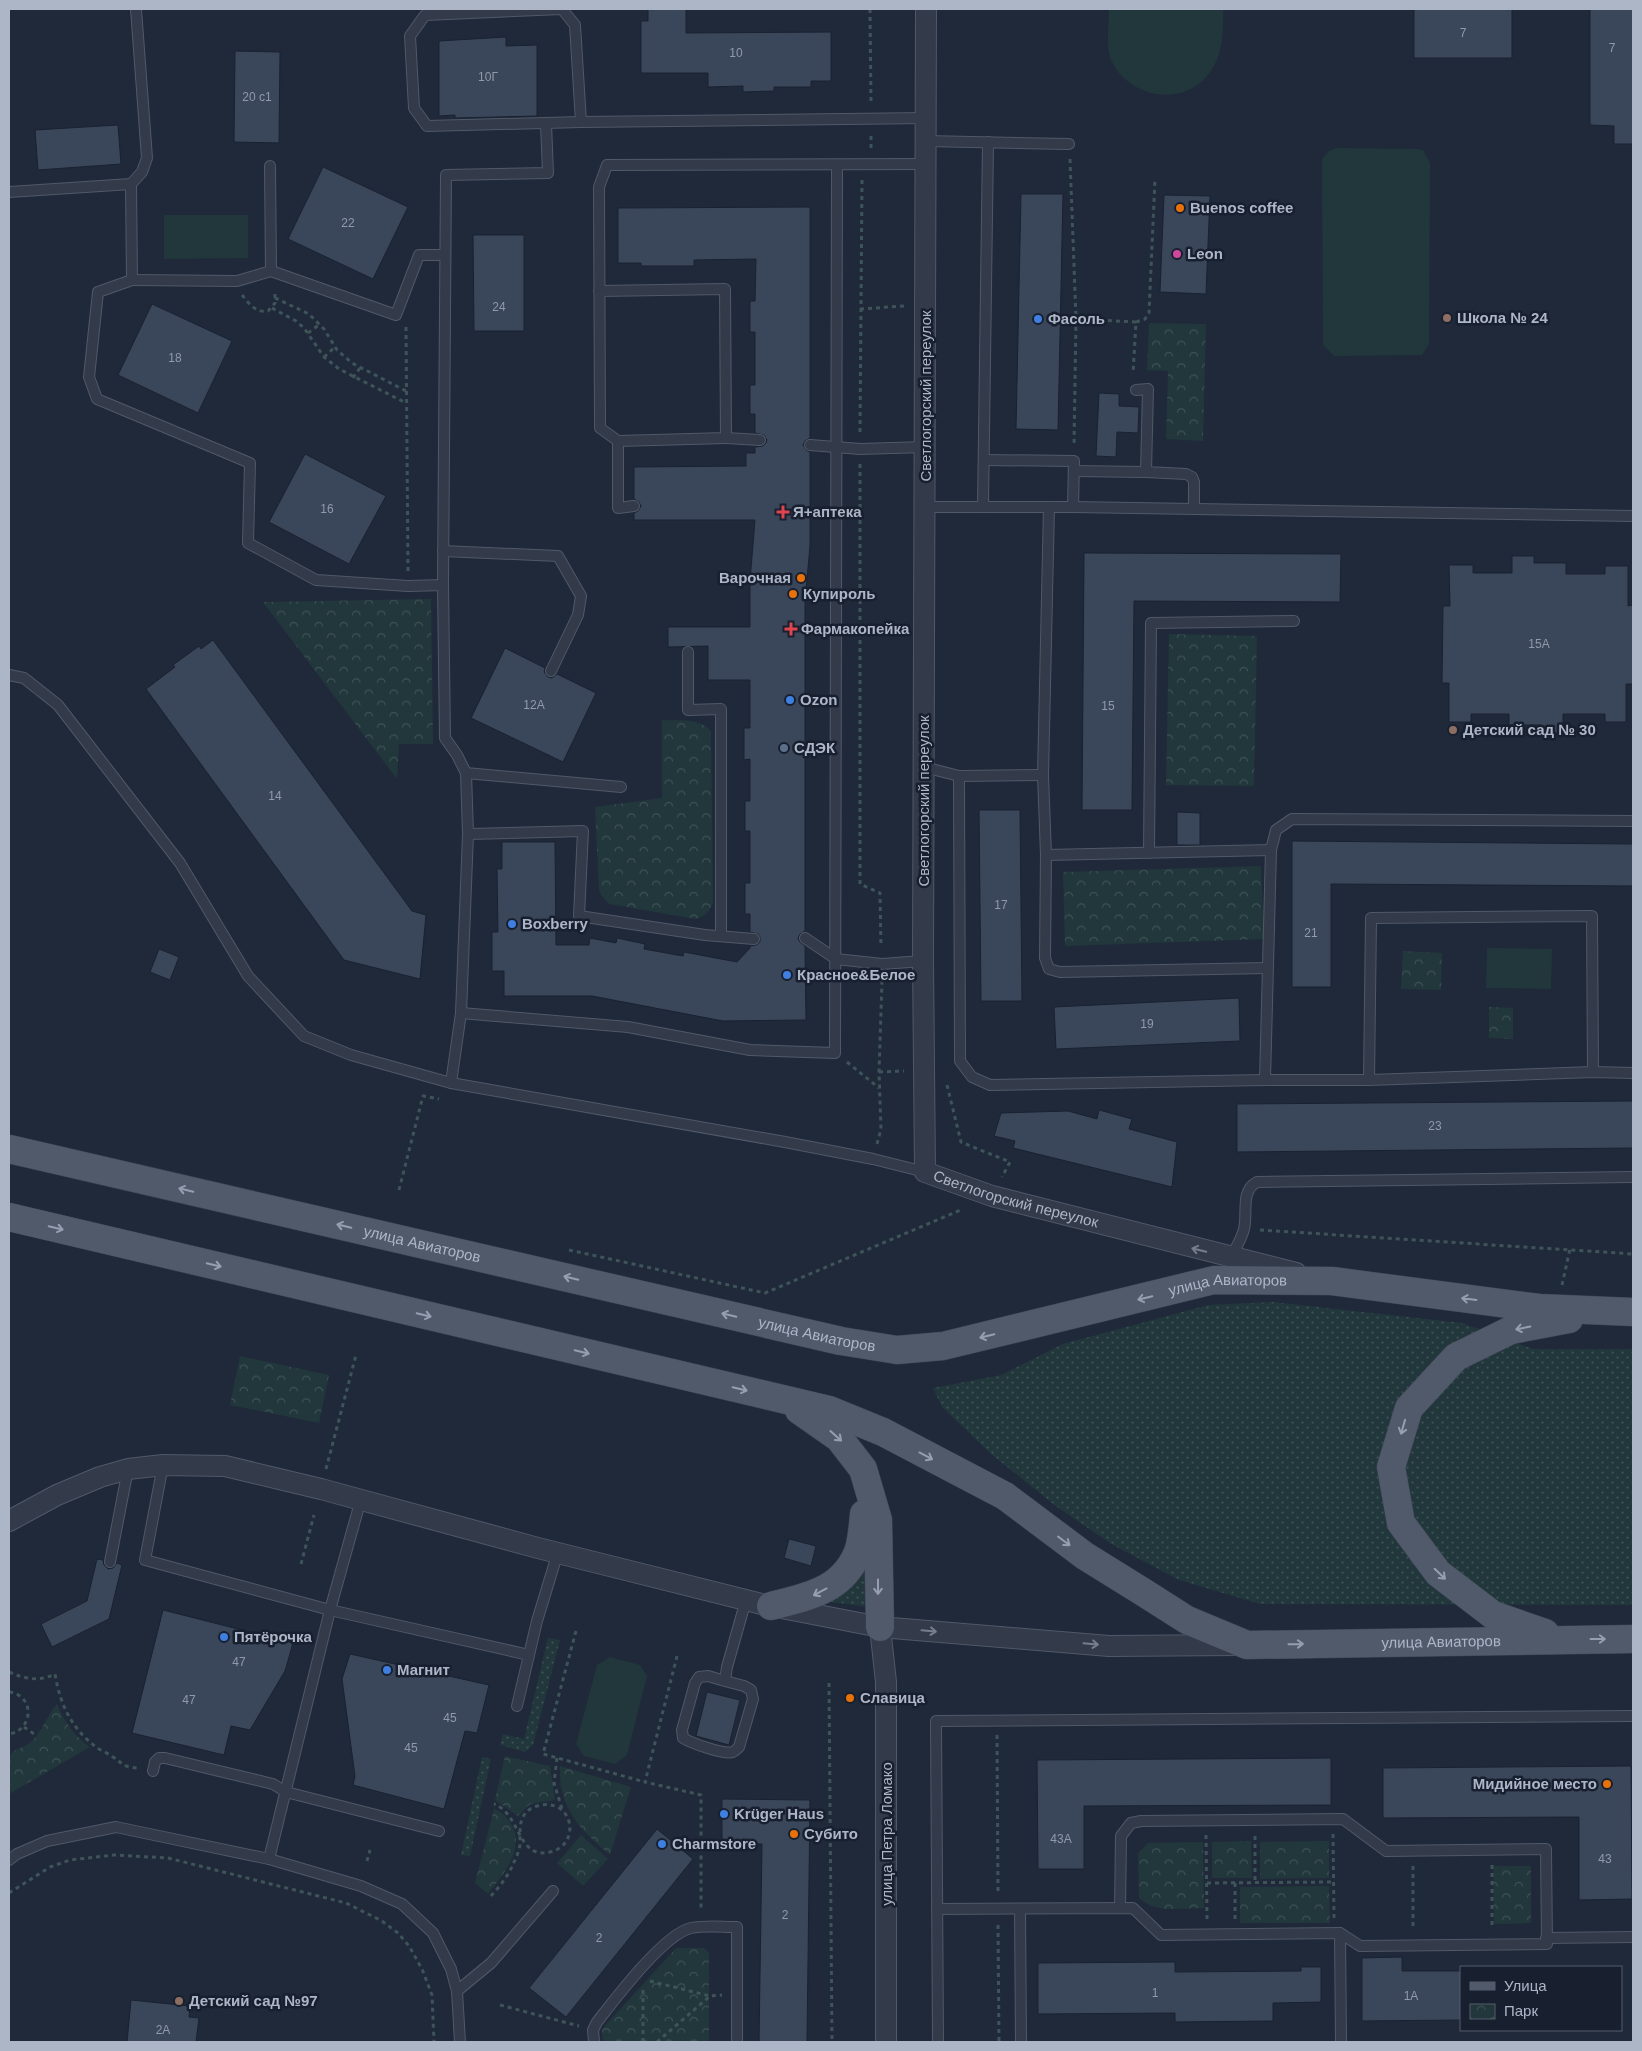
<svg xmlns="http://www.w3.org/2000/svg" width="1642" height="2051" font-family="Arial,sans-serif">
	<style>
		.grass { fill: url(#grass-dots) }
		.park { fill: url(#park-crowns) }
		.garden { fill: #21373b }
		.building { fill: #3a475a; stroke: #1a2231 }
		.lines { fill: none; stroke-linecap: round; stroke-linejoin: round }
		.service-casing { stroke: #505968; stroke-width: 12 }
		.minor-casing { stroke: #505968; stroke-width: 22 }
		.primary-casing { stroke: #3c4454; stroke-width: 29 }
		.path { stroke: #3e5458; stroke-width: 3; stroke-dasharray: 4 4; stroke-linecap: butt }
		.service { stroke: #333b4a; stroke-width: 10 }
		.minor { stroke: #333b4a; stroke-width: 20 }
		.primary { stroke: #505a6b; stroke-width: 28 }
		.oneway { stroke: #969fb0 }
		.oneway2 { stroke: #767f8f }
		.food-dot { fill: #e8710a; stroke: #18202f; stroke-width: 2 }
		.hotel-dot { fill: #d1479c; stroke: #18202f; stroke-width: 2 }
		.education-dot { fill: #8d6e63; stroke: #18202f; stroke-width: 2 }
		.shop-dot { fill: #3f7fe0; stroke: #18202f; stroke-width: 2 }
		.health-dot { fill: #e0444e; stroke: #18202f; stroke-width: 2 }
		.service-dot { fill: #5c6f8a; stroke: #18202f; stroke-width: 2 }
		.labels { text-anchor: middle; stroke-width: 5; stroke-linejoin: round; paint-order: stroke }
		.number-label { font-size: 12px; fill: #909aac }
		.poi-label { font-size: 15px; font-weight: bold; fill: #adb6c7; stroke: #18202f; text-anchor: start }
		.street-label { font-size: 15px; fill: #adb6c7; stroke: #18202f }
	</style>
	<defs>
		<pattern id="grass-dots" width="8" height="8" patternUnits="userSpaceOnUse" patternTransform="scale(1.25)"><rect width="8" height="8" fill="#21373b"/><path d="M2 2h.1M6 6h.1" fill="none" stroke="#3f5256" stroke-width="1.8" stroke-linecap="round"/></pattern>
		<pattern id="park-crowns" width="20" height="18" patternUnits="userSpaceOnUse" patternTransform="scale(1.25)"><rect width="20" height="18" fill="#21373b"/><path d="M2 6a3 3 0 1 1 6 0M12 15a3 3 0 1 1 6 0" fill="none" stroke="#3f5256"/></pattern>
	</defs>
	<rect width="100%" height="100%" fill="#1f293a"/>
	<g class="grass">
		<path d="M1273,1302L1462,1323L1533,1349H1633V1605L1260,1604L1179,1580L1113,1545L1057,1507L991,1454L942,1407L933,1388L1001,1375L1063,1344L1208,1305Z"/>
		<path d="M871,1537L868,1607L824,1601Z"/>
		<path d="M548,1638L560,1640L533,1745L525,1752L500,1745L503,1734L524,1739Z"/>
		<path d="M482,1757L491,1759L470,1856L461,1855Z"/>
	</g>
	<g class="park">
		<path d="M1149,323L1206,324L1203,441L1166,439L1168,371L1147,370Z"/>
		<path d="M431,599L433,744H399L397,779L263,602Z"/>
		<path d="M1169,634L1257,636L1254,786L1166,785Z"/>
		<path d="M662,720C678,721 700,717 711,731L713,903C709,912 705,916 696,919L609,904L601,895L599,889L595,807L662,798Z"/>
		<path d="M1261,866L1264,939L1065,946L1063,872Z"/>
		<path d="M1403,951L1442,953L1441,990L1401,989Z"/>
		<path d="M1489,1007L1513,1008V1039L1489,1038Z"/>
		<path d="M240,1356L329,1375L319,1423L230,1405Z"/>
		<path d="M57,1704C65,1723 74,1735 90,1747L9,1794C9,1783 6,1769 9,1758C11,1749 24,1748 30,1743C43,1731 46,1716 57,1704Z"/>
		<path d="M505,1756L550,1766L555,1800L530,1804L518,1816L495,1800Z"/>
		<path d="M560,1766L631,1787L610,1855C580,1830 558,1808 560,1766Z"/>
		<path d="M494,1809C503,1812 506,1816 511,1824C526,1849 503,1875 488,1894L475,1883Z"/>
		<path d="M581,1835L608,1859L583,1886L557,1863Z"/>
		<path d="M1251,1841L1252,1878H1212V1842Z"/>
		<path d="M1329,1841V1878L1260,1879V1842Z"/>
		<path d="M1203,1842L1204,1908C1182,1908 1155,1914 1139,1898L1138,1853L1148,1843Z"/>
		<path d="M1493,1866H1531V1923L1494,1924Z"/>
		<path d="M1329,1886L1330,1923H1240V1887Z"/>
		<path d="M676,1948H704L709,1953V2042H603L602,2029Z"/>
	</g>
	<g class="garden">
		<path d="M1109,9H1223C1223,32 1224,55 1208,75C1182,107 1130,98 1112,62C1105,47 1109,25 1109,9Z"/>
		<path d="M1337,148L1417,149L1423,150L1430,163L1429,344L1422,355L1334,356L1323,345L1322,159L1329,151Z"/>
		<path d="M164,215H248V258L164,259Z"/>
		<path d="M1487,948L1552,949L1551,989L1486,988Z"/>
		<path d="M610,1657L640,1665L647,1676L627,1755L615,1764L584,1756L576,1744L597,1665Z"/>
	</g>
	<g class="building">
		<path d="M648,9H686V33L831,32V81H811V87H774V91L743,92V86L708,87V73H641V21H648Z"/>
		<rect x="1414" y="9" width="98" height="49"/>
		<path d="M1590,9H1633V144H1614V126L1590,125Z"/>
		<path d="M506,37V46L537,45V116L455,118V115L439,116V41Z"/>
		<path d="M235,51L280,52L279,143L234,142Z"/>
		<path d="M118,125L121,164L38,170L35,130Z"/>
		<path d="M323,167L408,207L373,279L288,239Z"/>
		<path d="M1021,194H1063L1058,430L1016,429Z"/>
		<path d="M1164,195L1210,196L1206,294L1160,292Z"/>
		<path d="M810,207V438L805,441L803,445L806,450L810,452V546L805,601V931L800,934L798,938L799,941L805,946L806,1020L723,1021L592,996H504V971H492V932H498L497,869H502V842H555L556,945H589L590,938L616,943L617,938L645,944L644,949L683,956L684,952L737,962L750,948V946L756,945L760,942V937L758,934L750,932V914H745V883H750V831H745V801H750V759L744,760V728H750V680H708V646L668,647V627H750V581L755,520H634V513L638,511L641,506L639,502L634,499V467L746,466V453H755V447L763,446L766,443L767,440L764,435L755,433V414H750V385H755V332H750V301H755L756,259L694,260V266H641V263H618V208Z"/>
		<path d="M473,235H524V331H474Z"/>
		<path d="M152,304L232,341L198,413L118,375Z"/>
		<path d="M1099,393L1119,394V406L1139,407L1138,433L1117,432L1116,457L1096,456Z"/>
		<path d="M305,454L386,496L349,564L269,522Z"/>
		<path d="M1084,553L1341,554L1340,602L1134,601L1132,810H1082Z"/>
		<path d="M1512,556H1534V563H1566V574H1605V566H1628V606L1633,605V684H1626V722H1605V714H1563V733H1542L1541,725H1509V714H1471V722H1449V683H1442L1443,606H1450L1449,565H1473V573H1512Z"/>
		<path d="M213,640L412,911L426,915L420,979L344,960L146,689L175,667L173,665L199,646L201,649Z"/>
		<path d="M505,648L545,668L544,672L548,677L552,678L557,674L596,693L563,762L471,718Z"/>
		<path d="M979,810H1020L1022,1001H981Z"/>
		<path d="M1177,812L1200,813V845H1177Z"/>
		<path d="M1292,841L1633,844V886L1331,884V987H1292Z"/>
		<path d="M159,949L179,957L170,980L150,972Z"/>
		<path d="M1239,998L1240,1041L1056,1049L1054,1007Z"/>
		<path d="M1633,1101V1148L1237,1152V1104Z"/>
		<path d="M1099,1110L1132,1119L1129,1129L1177,1142L1172,1187L1013,1148L1015,1141L994,1136L1001,1113L1068,1111L1097,1119Z"/>
		<path d="M789,1539L816,1546L811,1566L784,1558Z"/>
		<path d="M97,1559L103,1560L104,1565L108,1569L113,1568L117,1563L122,1565L109,1619L52,1647L41,1624L87,1601Z"/>
		<path d="M163,1610L293,1643L285,1671L250,1730L231,1726L224,1755L132,1733Z"/>
		<path d="M350,1654L489,1685L477,1733L465,1731L444,1809L353,1785L355,1776L342,1679Z"/>
		<path d="M707,1692L740,1700L729,1745L696,1736Z"/>
		<path d="M1331,1758V1805L1084,1806V1869H1038L1037,1760Z"/>
		<path d="M1631,1766L1632,1899L1579,1900V1817L1383,1818V1768Z"/>
		<path d="M722,1799L810,1800L807,2042H759L762,1844L722,1843Z"/>
		<path d="M657,1829L693,1859L566,2017L529,1988Z"/>
		<path d="M1402,1957V1971H1461V2020L1362,2021V1958Z"/>
		<path d="M1175,1962V1972L1301,1971V1967H1321V2002L1273,2003V2021L1175,2022V2013L1038,2014V1963Z"/>
		<path d="M131,2000L190,2006L189,2017L199,2018L196,2042H127Z"/>
	</g>
	<g class="lines">
		<g class="service-casing">
			<g id="service">
				<path d="M562,9L575,25L581,122L427,126L414,108L410,36L425,15Z"/>
				<path d="M581,122L926,118"/>
				<path d="M926,141L1069,144"/>
				<path d="M270,166L271,271"/>
				<path d="M131,184L132,280L98,292L89,377L97,399L250,463L248,543L316,580L408,586L443,585L445,738L457,755L466,773L621,787"/>
				<path d="M9,192L131,184L142,172L147,158L136,9"/>
				<path d="M132,280L237,281L271,271L396,315L419,255H444"/>
				<path d="M599,291L725,289L726,438L618,441L600,428L599,187L607,165L925,164"/>
				<path d="M1136,390L1148,389L1146,472L1186,474L1192,477L1194,482V509"/>
				<path d="M726,438L760,440"/>
				<path d="M618,441V508L634,506"/>
				<path d="M810,445L860,449L925,447"/>
				<path d="M984,460L1074,461L1073,507"/>
				<path d="M1074,471L1146,472"/>
				<path d="M926,507H1073L1633,516"/>
				<path d="M983,507L988,142"/>
				<path d="M1049,507L1043,775L1046,855L1045,958L1049,969L1060,972L1267,968"/>
				<path d="M443,551L558,556L581,596L578,615L551,671"/>
				<path d="M443,585L446,175L548,173L546,124"/>
				<path d="M688,652V710L721,709V935"/>
				<path d="M9,675L24,678L58,705L180,863L248,976L304,1036L351,1055L451,1083L785,1142L873,1159L925,1172"/>
				<path d="M924,767L959,776L1043,775"/>
				<path d="M959,776L960,1061L972,1077L990,1085L1265,1080H1369L1593,1072L1633,1073"/>
				<path d="M468,834L583,831L579,916L705,935L754,939"/>
				<path d="M1149,853L1151,623L1294,621"/>
				<path d="M1046,855L1271,850"/>
				<path d="M805,938L836,959L882,964L923,961"/>
				<path d="M461,1013L628,1027L750,1050L835,1053L837,165"/>
				<path d="M1265,1080L1271,850L1276,830L1292,819L1633,821"/>
				<path d="M1369,1080L1371,918L1592,916L1593,1072"/>
				<path d="M451,1083L461,1013L468,834L466,773"/>
				<path d="M1231,1258C1235,1249 1242,1238 1244,1229C1248,1213 1240,1191 1257,1182L1633,1177"/>
				<path d="M163,1465L145,1560L330,1610L529,1655"/>
				<path d="M110,1562L128,1469"/>
				<path d="M725,1681L708,1676L699,1677L695,1683L682,1730L683,1738C691,1743 724,1755 733,1752C734,1752 738,1748 739,1747L753,1699L751,1690L744,1686L725,1681L727,1667L746,1600"/>
				<path d="M517,1706L537,1621L558,1552"/>
				<path d="M153,1771L155,1762L159,1758H165L273,1784L286,1792L439,1831"/>
				<path d="M269,1859L330,1610L361,1499"/>
				<path d="M9,1860L17,1854L47,1841L116,1827L269,1859L361,1886L402,1904L433,1933L451,1969L457,1991L460,2042"/>
				<path d="M937,1909L1133,1908L1161,1935L1340,1933L1360,1946L1547,1944L1546,1849L1386,1851L1343,1819L1141,1821L1131,1823L1121,1836L1120,1908"/>
				<path d="M1020,1909L1021,2042"/>
				<path d="M1340,1933L1341,2042"/>
				<path d="M1546,1938L1633,1937"/>
				<path d="M457,1991L491,1963L553,1891"/>
				<path d="M594,2042L593,2030L597,2022C615,1999 664,1934 691,1928C706,1925 722,1927 737,1927V2042"/>
				<path d="M938,2042L936,1721L1633,1716"/>
			</g>
		</g>
		<g class="minor-casing">
			<g id="minor">
				<path id="s1" d="M926,9L923,961L925,1172L992,1196L1296,1273"/>
				<path d="M9,1521L57,1495L100,1477L128,1469L163,1465L225,1466L321,1489L538,1548L766,1605L880,1627L1109,1646L1237,1645"/>
				<path d="M880,1627L886,1682V2042"/>
			</g>
		</g>
		<g class="primary-casing">
			<g id="primary">
				<path id="s2" d="M9,1149L841,1341L897,1350L943,1346L1214,1280L1332,1281L1539,1308L1633,1312"/>
				<path id="s3" d="M9,1217L829,1410L883,1432L1005,1496L1085,1556L1143,1592L1187,1620L1247,1645L1633,1639"/>
				<path d="M799,1410L839,1438L863,1469L878,1520L880,1627"/>
				<path d="M771,1606C808,1597 845,1590 859,1549C862,1538 863,1525 864,1514"/>
				<path d="M1545,1633L1493,1615L1438,1573L1401,1523L1391,1467L1409,1408L1456,1357L1511,1330L1569,1319"/>
			</g>
		</g>
		<g class="path">
			<path d="M870,9L871,103"/>
			<path d="M871,148V134"/>
			<path d="M1070,159L1076,319L1074,445"/>
			<path d="M242,295C249,304 256,313 268,311L275,303V290"/>
			<path d="M275,298L309,314L324,329L337,350L352,363L406,391"/>
			<path d="M272,308L296,321L304,328L324,357L339,369L406,403"/>
			<path d="M860,309L904,306"/>
			<path d="M1076,319L1136,322L1133,374"/>
			<path d="M1136,322L1145,319L1149,313L1155,179"/>
			<path d="M406,327L408,571"/>
			<path d="M308,333L320,324"/>
			<path d="M324,357L335,347"/>
			<path d="M353,378L360,368"/>
			<path d="M860,432L862,179"/>
			<path d="M860,464V884L880,893L881,947"/>
			<path d="M847,1062L879,1088"/>
			<path d="M879,1072L904,1071"/>
			<path d="M947,1085L961,1142L1010,1162L1002,1177"/>
			<path d="M877,1144L881,1129L879,1072L882,981"/>
			<path d="M399,1190L423,1096L439,1099"/>
			<path d="M1260,1230L1633,1254"/>
			<path d="M569,1250L765,1293L963,1209"/>
			<path d="M1562,1285L1570,1249"/>
			<path d="M326,1469L356,1355"/>
			<path d="M301,1564L314,1515"/>
			<path d="M576,1631L543,1754L645,1782"/>
			<path d="M677,1656L645,1782L701,1795V1910"/>
			<path d="M9,1672C26,1679 38,1682 55,1674C60,1704 71,1728 96,1747C101,1751 108,1753 113,1757C123,1764 124,1767 137,1768"/>
			<path d="M829,1683L832,2042"/>
			<path d="M9,1692C35,1695 34,1730 9,1734"/>
			<path d="M24,1727L34,1734"/>
			<path d="M997,1735L998,1894"/>
			<path d="M557,1758L554,1783L562,1809"/>
			<path d="M1333,1834L1334,1918"/>
			<path d="M1206,1835L1207,1919"/>
			<path d="M1255,1836V1883"/>
			<path d="M367,1861L370,1850"/>
			<path d="M1492,1865V1929"/>
			<path d="M1413,1866V1929"/>
			<path d="M1207,1883L1333,1882"/>
			<path d="M1235,1883V1919"/>
			<path d="M9,1893L50,1867L70,1860L114,1855L168,1858L346,1903L382,1921L398,1933L409,1946L422,1969L432,1995L434,2042"/>
			<path d="M491,1896C500,1886 509,1875 514,1862C517,1856 520,1849 520,1843C520,1829 518,1814 534,1807C573,1793 583,1845 550,1852C517,1860 521,1814 494,1804"/>
			<path d="M998,1925L999,2042"/>
			<path d="M650,1981L710,1996"/>
			<path d="M500,2005L579,2026"/>
			<path d="M643,2042V1990"/>
			<path d="M657,2042L710,1996L722,1995"/>
		</g>
		<use href="#service" class="service"/>
		<use href="#minor" class="minor"/>
		<use href="#primary" class="primary"/>
	</g>
	<defs><path id="oneway-shaft" d="M-6 0H5M1.5-3L5.5 0L1.5 3" fill="none" stroke-width="1.6" stroke-linecap="round" stroke-linejoin="round" transform="scale(1.25)"/></defs>
	<g class="oneway">
		<use href="#oneway-shaft" transform="translate(186 1190) rotate(-167)"/>
		<use href="#oneway-shaft" transform="translate(344 1226) rotate(-167)"/>
		<use href="#oneway-shaft" transform="translate(56 1228) rotate(13)"/>
		<use href="#oneway-shaft" transform="translate(214 1265) rotate(13)"/>
		<use href="#oneway-shaft" transform="translate(571 1278) rotate(-167)"/>
		<use href="#oneway-shaft" transform="translate(1145 1298) rotate(166)"/>
		<use href="#oneway-shaft" transform="translate(1469 1299) rotate(-173)"/>
		<use href="#oneway-shaft" transform="translate(424 1315) rotate(13)"/>
		<use href="#oneway-shaft" transform="translate(729 1315) rotate(-167)"/>
		<use href="#oneway-shaft" transform="translate(1523 1328) rotate(169)"/>
		<use href="#oneway-shaft" transform="translate(987 1336) rotate(167)"/>
		<use href="#oneway-shaft" transform="translate(582 1352) rotate(13)"/>
		<use href="#oneway-shaft" transform="translate(740 1389) rotate(13)"/>
		<use href="#oneway-shaft" transform="translate(1403 1427) rotate(106)"/>
		<use href="#oneway-shaft" transform="translate(836 1436) rotate(42)"/>
		<use href="#oneway-shaft" transform="translate(926 1456) rotate(28)"/>
		<use href="#oneway-shaft" transform="translate(1064 1541) rotate(37)"/>
		<use href="#oneway-shaft" transform="translate(1440 1574) rotate(44)"/>
		<use href="#oneway-shaft" transform="translate(878 1587) rotate(90)"/>
		<use href="#oneway-shaft" transform="translate(820 1592) rotate(152)"/>
		<use href="#oneway-shaft" transform="translate(1598 1639)"/>
		<use href="#oneway-shaft" transform="translate(1296 1644) rotate(-1)"/>
	</g>
	<g class="oneway2">
		<use href="#oneway-shaft" transform="translate(1199 1250) rotate(-166)"/>
		<use href="#oneway-shaft" transform="translate(929 1631) rotate(5)"/>
		<use href="#oneway-shaft" transform="translate(1091 1644) rotate(5)"/>
	</g>
	<g class="food-dot">
		<circle cx="1180" cy="208" r="5"/>
		<circle cx="801" cy="578" r="5"/>
		<circle cx="793" cy="594" r="5"/>
		<circle cx="850" cy="1698" r="5"/>
		<circle cx="1607" cy="1784" r="5"/>
		<circle cx="794" cy="1834" r="5"/>
	</g>
	<circle class="hotel-dot" cx="1177" cy="254" r="5"/>
	<g class="education-dot">
		<circle cx="1447" cy="318" r="5"/>
		<circle cx="1453" cy="730" r="5"/>
		<circle cx="179" cy="2001" r="5"/>
	</g>
	<g class="shop-dot">
		<circle cx="1038" cy="319" r="5"/>
		<circle cx="790" cy="700" r="5"/>
		<circle cx="512" cy="924" r="5"/>
		<circle cx="787" cy="975" r="5"/>
		<circle cx="224" cy="1637" r="5"/>
		<circle cx="387" cy="1670" r="5"/>
		<circle cx="724" cy="1814" r="5"/>
		<circle cx="662" cy="1844" r="5"/>
	</g>
	<g class="health-dot">
		<path d="M780.5 504.5h5v5h5v5h-5v5h-5v-5h-5v-5h5z"/>
		<path d="M788.5 621.5h5v5h5v5h-5v5h-5v-5h-5v-5h5z"/>
	</g>
	<circle class="service-dot" cx="784" cy="748" r="5"/>
	<g class="labels">
		<g class="number-label">
			<text x="1463" y="37">7</text>
			<text x="1612" y="52">7</text>
			<text x="736" y="57">10</text>
			<text x="488" y="81">10Г</text>
			<text x="257" y="101">20 с1</text>
			<text x="348" y="227">22</text>
			<text x="499" y="311">24</text>
			<text x="175" y="362">18</text>
			<text x="327" y="513">16</text>
			<text x="1539" y="648">15А</text>
			<text x="534" y="709">12А</text>
			<text x="1108" y="710">15</text>
			<text x="275" y="800">14</text>
			<text x="1001" y="909">17</text>
			<text x="1311" y="937">21</text>
			<text x="1147" y="1028">19</text>
			<text x="1435" y="1130">23</text>
			<text x="239" y="1666">47</text>
			<text x="189" y="1704">47</text>
			<text x="450" y="1722">45</text>
			<text x="411" y="1752">45</text>
			<text x="1061" y="1843">43А</text>
			<text x="1605" y="1863">43</text>
			<text x="785" y="1919">2</text>
			<text x="599" y="1942">2</text>
			<text x="1155" y="1997">1</text>
			<text x="1411" y="2000">1А</text>
			<text x="163" y="2034">2А</text>
		</g>
		<g class="poi-label">
			<text x="1190" y="213">Buenos coffee</text>
			<text x="1187" y="259">Leon</text>
			<text x="1457" y="323">Школа № 24</text>
			<text x="1048" y="324">Фасоль</text>
			<text x="793" y="517">Я+аптека</text>
			<text x="791" y="583" text-anchor="end">Варочная</text>
			<text x="803" y="599">Купироль</text>
			<text x="801" y="634">Фармакопейка</text>
			<text x="800" y="705">Ozon</text>
			<text x="1463" y="735">Детский сад № 30</text>
			<text x="794" y="753">СДЭК</text>
			<text x="522" y="929">Boxberry</text>
			<text x="797" y="980">Красное&amp;Белое</text>
			<text x="234" y="1642">Пятёрочка</text>
			<text x="397" y="1675">Магнит</text>
			<text x="860" y="1703">Славица</text>
			<text x="1597" y="1789" text-anchor="end">Мидийное место</text>
			<text x="734" y="1819">Krüger Haus</text>
			<text x="804" y="1839">Субито</text>
			<text x="672" y="1849">Charmstore</text>
			<text x="189" y="2006">Детский сад №97</text>
		</g>
		<g class="street-label">
			<text transform="translate(926 396) rotate(-90)" y="5">Светлогорский переулок</text>
			<text transform="translate(924 801) rotate(-90)" y="5">Светлогорский переулок</text>
			<text dy="5" stroke="none"><textPath href="#s1" startOffset="1258">Светлогорский переулок</textPath></text>
			<text dy="5" stroke="none"><textPath href="#s2" startOffset="424">улица Авиаторов</textPath></text>
			<text dy="5" stroke="none"><textPath href="#s2" startOffset="1249">улица Авиаторов</textPath></text>
			<text dy="5" stroke="none"><textPath href="#s2" startOffset="829">улица Авиаторов</textPath></text>
			<text dy="5" stroke="none"><textPath href="#s3" startOffset="1518">улица Авиаторов</textPath></text>
			<text transform="translate(887 1834) rotate(-90)" y="5">улица Петра Ломако</text>
		</g>
	</g>
	<rect width="1642" height="2051" fill="none" stroke="#adb6c7" stroke-width="20"/>
	<rect x="1460" y="1966" width="162" height="65" fill="#18202f" stroke="#545c6c"/>
	<rect x="1470" y="1982" width="25" height="8" fill="#505a6b" stroke="#545c6c"/>
	<text x="1504" y="1991" font-size="15" fill="#adb6c7">Улица</text>
	<rect x="1470" y="2004" width="25" height="15" fill="url(#park-crowns)" stroke="#545c6c"/>
	<text x="1504" y="2016" font-size="15" fill="#adb6c7">Парк</text>
</svg>
